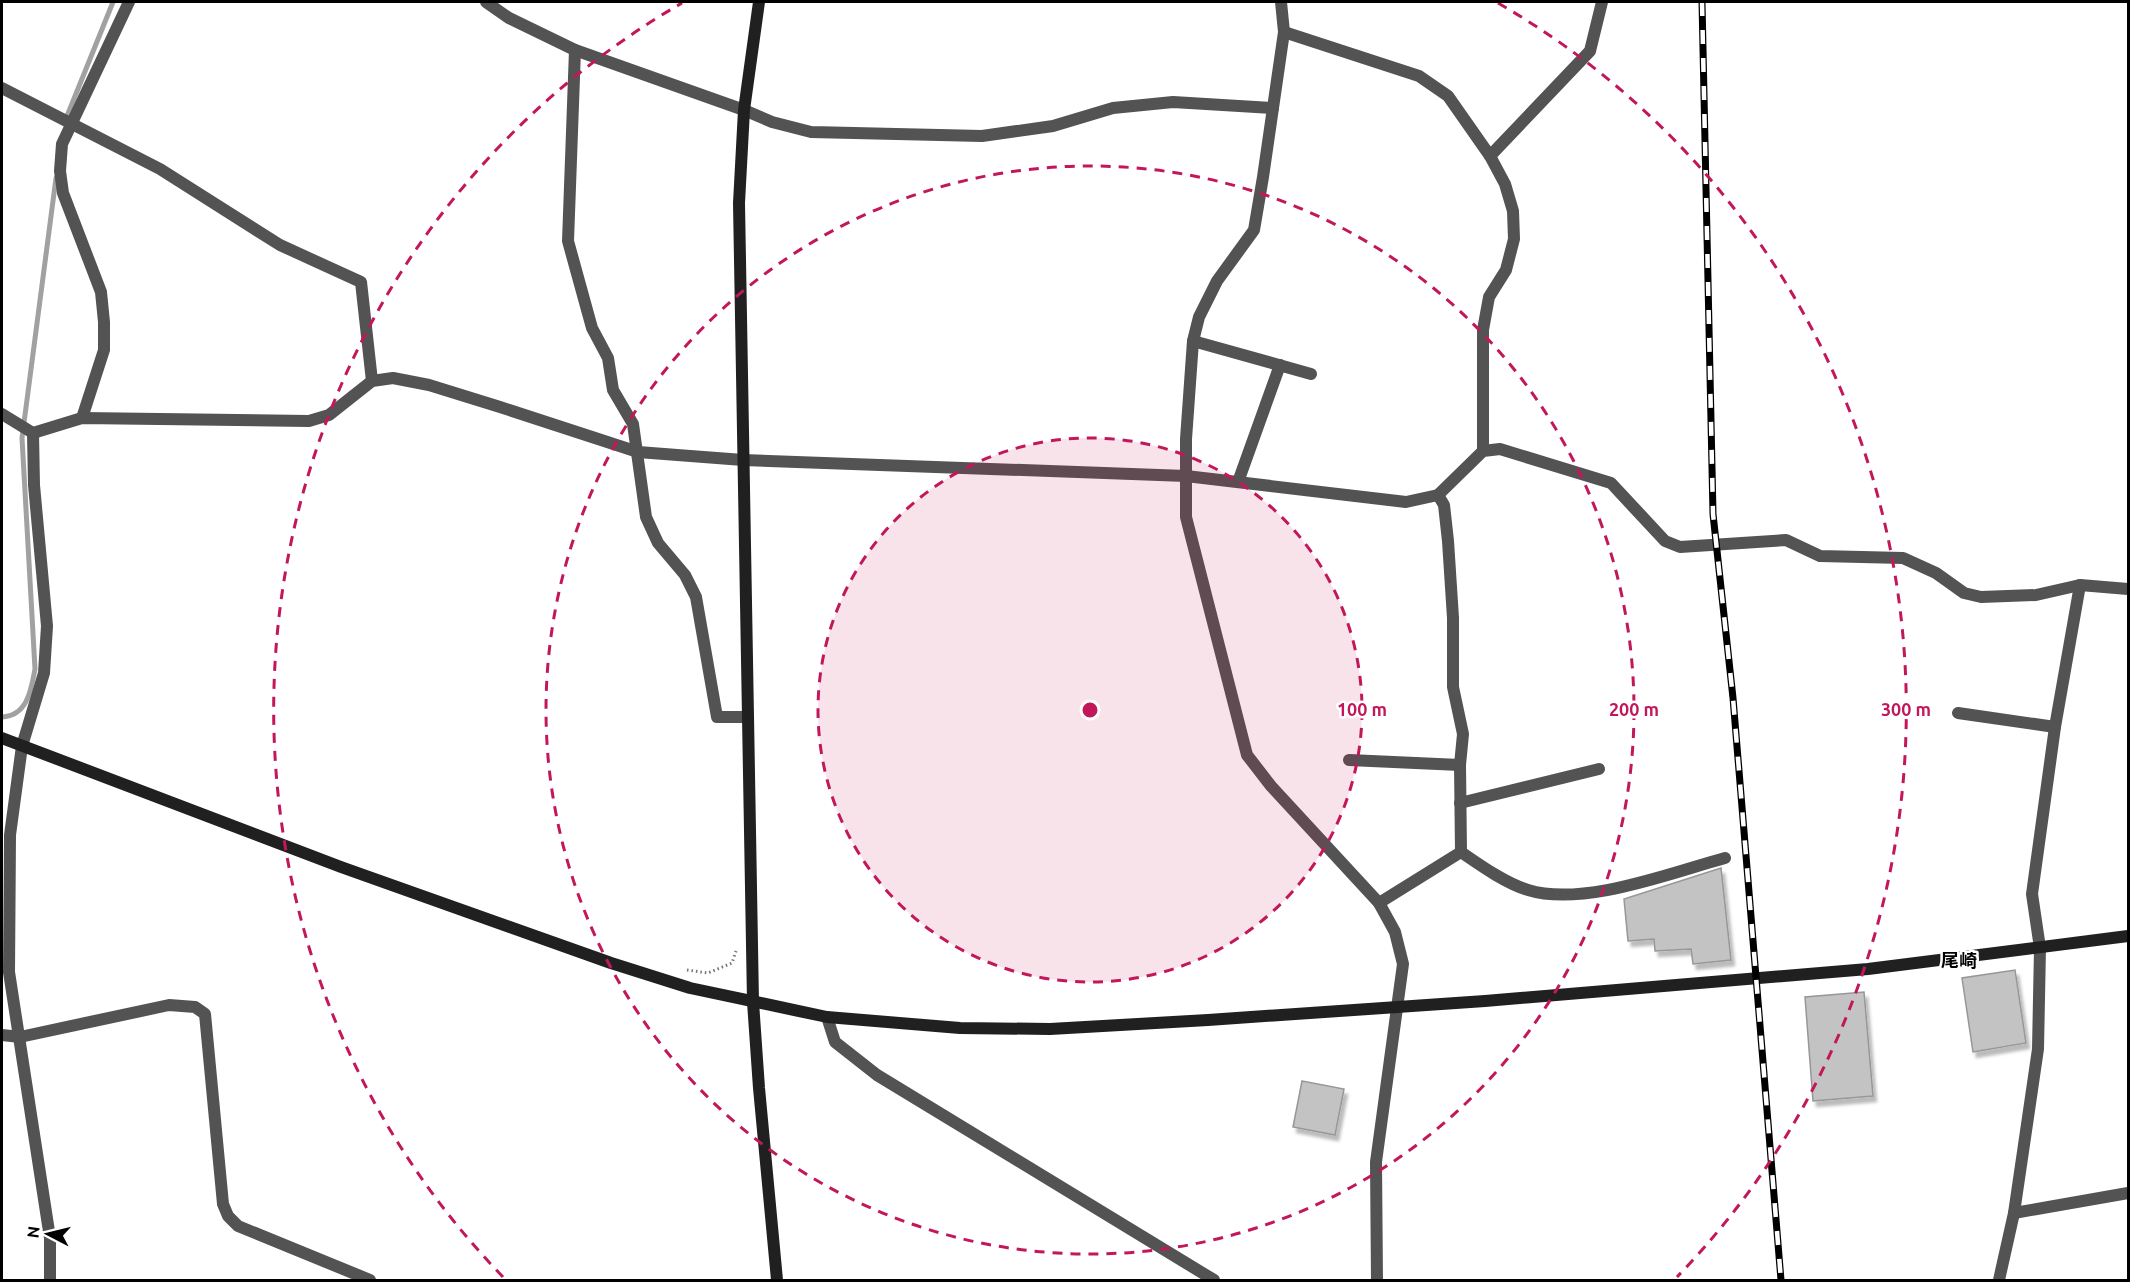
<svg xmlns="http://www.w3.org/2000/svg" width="2130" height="1282" font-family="Ubuntu,'Noto Sans JP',sans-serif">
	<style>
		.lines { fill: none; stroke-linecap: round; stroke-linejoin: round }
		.stream { stroke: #a1a1a1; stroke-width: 5 }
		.building { fill: #c3c3c3; stroke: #979797; stroke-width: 1.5; filter: url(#shadow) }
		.path { stroke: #757575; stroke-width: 3; stroke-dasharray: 1.5 3; stroke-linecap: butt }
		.street { stroke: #535353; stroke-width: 12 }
		.secondary { stroke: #202020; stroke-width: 12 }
		.rail-casing { stroke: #000; stroke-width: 7 }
		.rail { stroke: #fff; stroke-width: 4.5; stroke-dasharray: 14; stroke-linecap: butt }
		.ring { fill: none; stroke: #c2185b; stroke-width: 3; stroke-dasharray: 10 8 }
		.labels { text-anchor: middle; stroke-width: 5; stroke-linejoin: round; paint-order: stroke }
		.quarter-label { font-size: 18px; font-weight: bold; fill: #000; stroke: #fff }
		.centre { fill: #c2185b; stroke: #fff; stroke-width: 3 }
		.ring-label { font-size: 18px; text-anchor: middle; font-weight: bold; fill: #c2185b; stroke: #fff; stroke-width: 5; stroke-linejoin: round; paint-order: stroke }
	</style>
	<defs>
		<filter id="shadow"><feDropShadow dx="3.5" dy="5.5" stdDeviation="1.5" flood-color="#0004"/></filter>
	</defs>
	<rect width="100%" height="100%" fill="#fff"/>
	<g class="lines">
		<g class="stream">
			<path d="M65,121L113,2"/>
			<path d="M2,717C27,716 31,691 35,669L22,438L56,178"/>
		</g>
	</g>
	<g class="building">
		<path d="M1721,868L1731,960L1693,964L1691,949L1655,951L1654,939L1628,941L1624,899Z"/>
		<path d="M2015,970L2026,1043L1973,1052L1962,978Z"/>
		<path d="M1864,992L1873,1096L1813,1101L1805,997Z"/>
		<path d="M1302,1081L1344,1089L1335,1135L1293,1127Z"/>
	</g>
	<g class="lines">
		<path class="path" d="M687,970L708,973L732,963L736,951"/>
		<g class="street">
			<path d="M486,2L509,18L575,50L744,110L772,122L811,132L982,136L1053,126L1113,108L1173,102L1273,108"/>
			<path d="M1281,2L1284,32L1263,177L1254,230L1217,281L1199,317L1193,341L1186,439V517L1247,755L1271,786L1379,903L1395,932L1403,964L1376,1162L1377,1280"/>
			<path d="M1284,32L1419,76L1448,96L1490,156L1505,184L1513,211L1514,239L1506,270L1489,297L1483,330V451"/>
			<path d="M575,50L568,241L592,328L608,358L613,390L633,424L646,517L658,543L685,575L696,597L717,717H748"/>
			<path d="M2,88L160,169L280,245L361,282L372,381"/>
			<path d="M1490,156L1590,51L1602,2"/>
			<path d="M1193,341L1311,374"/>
			<path d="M2,414L33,433L82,418L309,421L329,415L372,381L393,378L429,385L500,407L638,452L743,460L1186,476L1406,502L1438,495L1483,451L1500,449L1611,483L1665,541L1680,547L1786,540L1820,556L1903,558L1936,573L1964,593L1981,597L2036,595L2080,585L2128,589"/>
			<path d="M82,418L104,350V322L101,292L63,193L60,171L62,144L129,2"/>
			<path d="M33,433L34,485L47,626L44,673L22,746L10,835L9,972L50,1238V1280"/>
			<path d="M1238,482L1280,365"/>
			<path d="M1958,713L2055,727"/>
			<path d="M1349,760L1460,765"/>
			<path d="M1460,803L1599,769"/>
			<path d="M1461,852C1480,865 1505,883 1528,890C1583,907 1670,873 1725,858"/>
			<path d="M1379,903L1461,852L1460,765L1463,734L1453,687V618L1448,541L1444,505L1438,495"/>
			<path d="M827,1017L835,1042L877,1075L1214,1280"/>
			<path d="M2,1035L20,1037L169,1005L195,1007L205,1014L223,1204L228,1216L238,1226L370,1280"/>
			<path d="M2014,1213L2128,1193"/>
			<path d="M1999,1280L2014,1213L2038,1049L2040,948L2032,894L2055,727L2080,585"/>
		</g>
		<g class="secondary">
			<path d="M759,2L744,110L739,203L753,1002L759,1088L777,1280"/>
			<path d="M2,738L341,867L611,963L690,988L827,1017L960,1028L1050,1029L1208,1020L1485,1001L1868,969L2128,936"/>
		</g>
		<g class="rail-casing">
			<path id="rail" d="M1702,2L1713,514L1733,698L1781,1280"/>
		</g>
		<use href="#rail" class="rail"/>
	</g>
	<circle cx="1090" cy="710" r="272" fill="#c2185b" fill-opacity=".12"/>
	<g class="ring">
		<circle cx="1090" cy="710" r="272"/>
		<circle cx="1090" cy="710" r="544"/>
		<path d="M503 1277A816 816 0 0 1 682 3M1498 3A816 816 0 0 1 1677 1277"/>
	</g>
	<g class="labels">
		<g class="quarter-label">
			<text x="1959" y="967">尾崎</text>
		</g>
	</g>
	<circle cx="1090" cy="710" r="9" class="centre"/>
	<g class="ring-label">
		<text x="1362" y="716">100 m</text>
		<text x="1634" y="716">200 m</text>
		<text x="1906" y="716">300 m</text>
	</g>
	<rect width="2130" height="1282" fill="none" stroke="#000000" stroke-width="6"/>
	<g transform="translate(48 1234) rotate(277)" stroke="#ffffff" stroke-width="4.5" paint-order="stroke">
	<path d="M0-4.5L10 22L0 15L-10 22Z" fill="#000000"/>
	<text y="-9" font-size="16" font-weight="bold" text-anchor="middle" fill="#000000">N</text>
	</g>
</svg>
